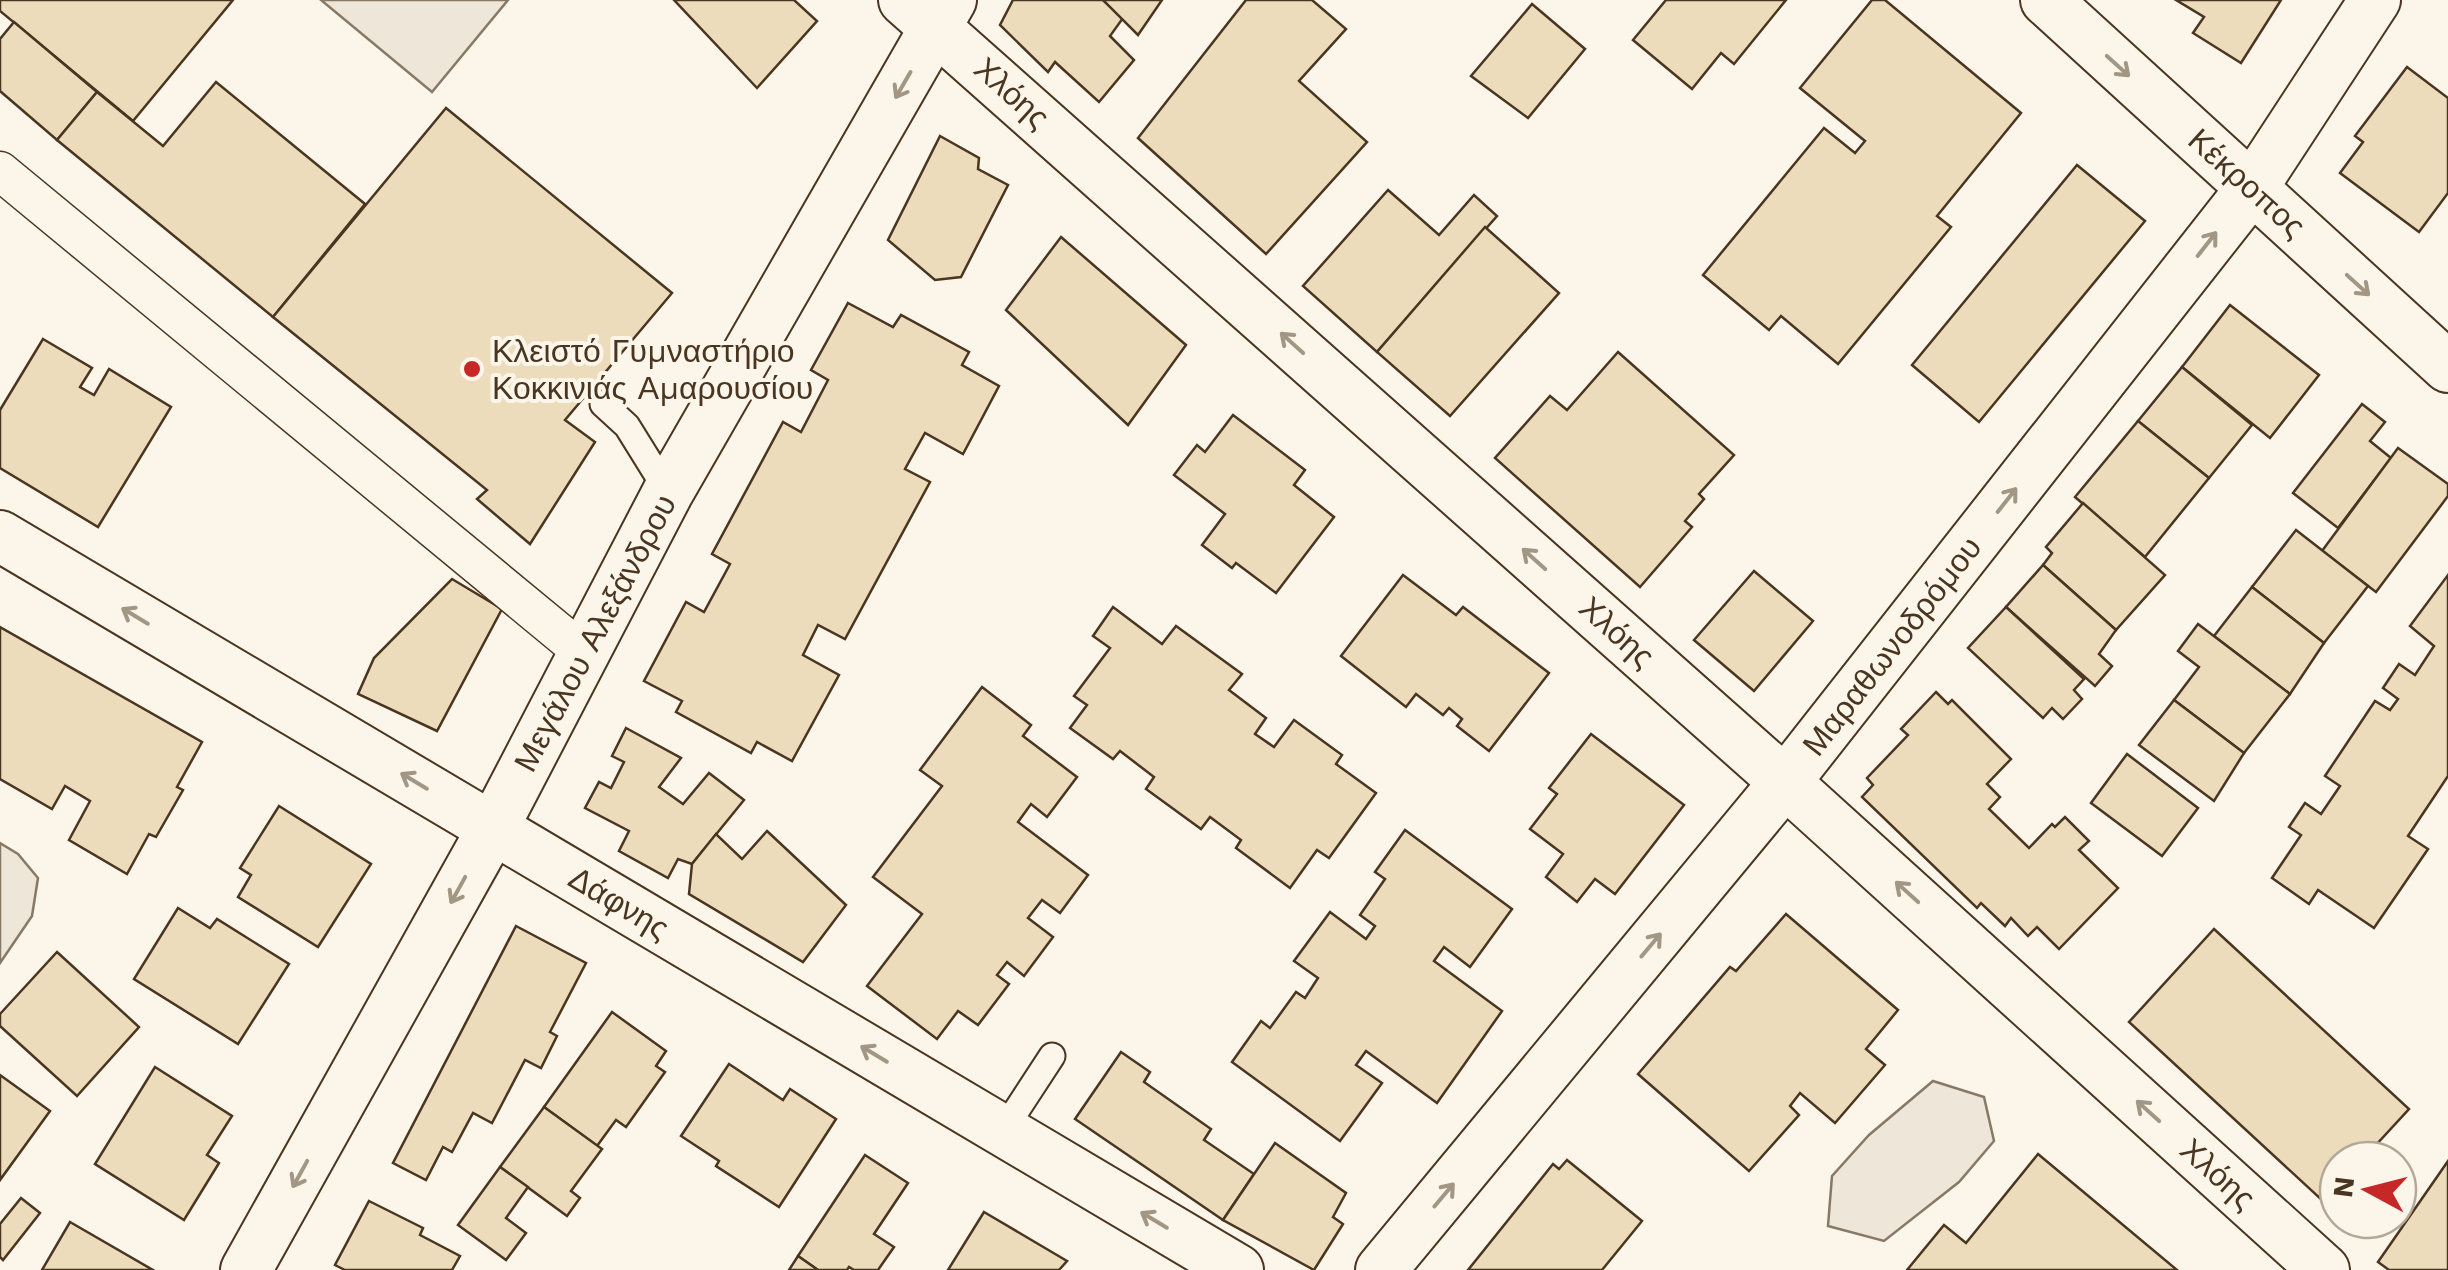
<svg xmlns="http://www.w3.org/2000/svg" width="2448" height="1270" font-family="'Work Sans',sans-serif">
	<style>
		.green { fill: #ede6d9; stroke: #887966; stroke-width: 2.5 }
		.building { fill: #ecdcbc; stroke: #4a3520; stroke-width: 2.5 }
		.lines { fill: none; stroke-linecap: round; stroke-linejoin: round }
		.service-casing { stroke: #4a3520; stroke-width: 29 }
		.pedestrian-casing { stroke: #4a3520; stroke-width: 41 }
		.minor-casing { stroke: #4a3520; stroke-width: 54 }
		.service { stroke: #fbf6e9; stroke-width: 25 }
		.pedestrian { stroke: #fbf6e9; stroke-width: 38 }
		.minor { stroke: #fbf6e9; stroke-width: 50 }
		.oneway { stroke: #a29684 }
		.poi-dot { fill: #c62828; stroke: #fbf6e9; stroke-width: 4 }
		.labels { text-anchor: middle; stroke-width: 8; stroke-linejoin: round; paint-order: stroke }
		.street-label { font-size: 32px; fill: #4a3520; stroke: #fbf6e9 }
		.poi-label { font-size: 32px; fill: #4a3520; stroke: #fbf6e9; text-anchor: start }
	</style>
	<rect width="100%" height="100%" fill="#fbf6e9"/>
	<g class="green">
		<path d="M321,0H508L432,92Z"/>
		<path d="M0,843L18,854L38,878L32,916L0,963Z"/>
		<path d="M1933,1081L1984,1097L1994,1141L1959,1182L1884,1241L1828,1226L1832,1176L1869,1135Z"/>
	</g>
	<g class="building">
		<path d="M0,0H233L133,121L0,11Z"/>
		<path d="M674,0H794L817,21L757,88Z"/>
		<path d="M1013,0H1103L1123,18L1110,36L1134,60L1099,102L1055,62L1048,72L1000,25Z"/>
		<path d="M1103,0H1162L1138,35Z"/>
		<path d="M1246,0H1312L1346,29L1299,81L1367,142L1266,254L1138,138Z"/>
		<path d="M1666,0H1786L1734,64L1721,53L1692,89L1633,40Z"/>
		<path d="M1872,0H1885L2021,113L1937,216L1951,227L1838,364L1781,316L1769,330L1703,275L1824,128L1855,153L1865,141L1800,88Z"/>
		<path d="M2176,0H2281L2241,63L2193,33L2204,17Z"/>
		<path d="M1532,4L1585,49L1528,118L1471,76Z"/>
		<path d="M14,22L97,92L57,140L0,91V39Z"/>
		<path d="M2407,67L2448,98V193L2419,232L2340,173L2363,142L2355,136Z"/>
		<path d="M216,82L365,204L273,317L57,140L97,92L163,146Z"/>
		<path d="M446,108L672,293L565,420L595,442L530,544L477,499L487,490L273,317Z"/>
		<path d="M940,136L979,158L978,169L1008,185L961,277L935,280L888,240Z"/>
		<path d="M2077,165L2145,221L1979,422L1912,365Z"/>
		<path d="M1388,190L1439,235L1474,195L1497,216L1377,352L1303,286Z"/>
		<path d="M1485,227L1559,293L1450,416L1377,352Z"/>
		<path d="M1061,237L1186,345L1128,425L1006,310Z"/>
		<path d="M848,303L893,327L901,315L969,352L962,365L999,386L963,454L925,433L905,469L930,482L845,639L818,625L803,655L839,675L792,761L757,742L751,753L676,712L682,701L644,681L686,602L704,612L730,564L712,554L783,422L801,432L828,380L811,370Z"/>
		<path d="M2230,305L2319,375L2270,438L2182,367Z"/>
		<path d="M43,339L92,368L80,387L94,395L109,369L171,407L98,527L0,468V410Z"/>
		<path d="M1618,352L1734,455L1699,494L1704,499L1685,521L1692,527L1640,587L1495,458L1550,396L1567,410Z"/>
		<path d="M2182,367L2252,425L2209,478L2138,421Z"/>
		<path d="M2362,404L2385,422L2370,441L2391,458L2338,528L2293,493Z"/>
		<path d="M1233,415L1305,470L1294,485L1334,517L1276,593L1236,563L1232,568L1202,545L1225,514L1174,475L1197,445L1205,452Z"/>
		<path d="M2138,421L2209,478L2145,557L2075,497Z"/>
		<path d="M2398,448L2448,484V496L2376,592L2322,551Z"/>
		<path d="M2083,503L2165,575L2116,630L2043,565L2052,553L2046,547Z"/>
		<path d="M2296,530L2368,586L2324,643L2252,587Z"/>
		<path d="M2043,565L2116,630L2099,654L2112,666L2095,686L2006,607Z"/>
		<path d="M1754,571L1813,621L1754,691L1694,640Z"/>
		<path d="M1403,575L1456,615L1463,607L1549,673L1489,751L1457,726L1462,719L1449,708L1443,715L1416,694L1406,707L1341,656Z"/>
		<path d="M2448,575V776L2408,836L2428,849L2374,928L2318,890L2309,904L2272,878L2301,835L2289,827L2305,803L2321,814L2340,786L2325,776L2375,701L2390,710L2398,699L2383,688L2399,664L2415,675L2434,646L2410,626Z"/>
		<path d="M452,579L502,609L437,731L358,694L374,658Z"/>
		<path d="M2252,587L2324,643L2290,694L2214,636Z"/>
		<path d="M1113,607L1162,644L1176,626L1242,674L1229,690L1266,718L1255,734L1274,747L1294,720L1342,755L1336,764L1376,793L1329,858L1317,850L1290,888L1236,848L1241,840L1210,817L1201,829L1146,789L1154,777L1120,751L1113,759L1070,728L1087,705L1074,696L1110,648L1093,636Z"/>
		<path d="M2006,607L2084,679L2074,690L2082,699L2063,719L2052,708L2043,718L1968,648Z"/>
		<path d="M2198,624L2290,694L2244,753L2174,700L2199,667L2178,651Z"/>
		<path d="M0,627L202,742L177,787L183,790L156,837L149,834L127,874L69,840L90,801L65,786L52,809L0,779Z"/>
		<path d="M982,687L1031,725L1023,736L1077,777L1047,817L1031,804L1018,822L1088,875L1060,913L1042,900L1028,918L1053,937L1024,976L1007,962L997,975L1009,984L978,1025L958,1011L937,1039L867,986L922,914L873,877L942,786L920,770Z"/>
		<path d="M1936,692L1948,704L1952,700L2011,759L1987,784L2000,797L1989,809L2029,848L2052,824L2055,827L2065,817L2089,841L2079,850L2118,888L2059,949L2037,927L2028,936L2011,918L2005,926L1981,903L1977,908L1862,797L1873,785L1867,778L1908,735L1901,729Z"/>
		<path d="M2174,700L2244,753L2214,801L2139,745Z"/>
		<path d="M626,728L681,758L659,787L683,804L709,773L744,800L692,864L678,859L668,878L619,851L629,831L585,808L599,782L611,788L624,762L612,756Z"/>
		<path d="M1591,734L1684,805L1615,894L1595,879L1577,902L1546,877L1563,854L1530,829L1557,794L1549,788Z"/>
		<path d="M2127,754L2198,808L2162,856L2091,803Z"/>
		<path d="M279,806L371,864L318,947L238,897L251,875L240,868Z"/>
		<path d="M1405,830L1512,909L1470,967L1444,947L1434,961L1502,1011L1437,1103L1366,1051L1356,1065L1382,1083L1340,1141L1232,1062L1261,1021L1270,1028L1296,992L1305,998L1318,978L1294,961L1330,912L1366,939L1375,926L1360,915L1385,879L1375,872Z"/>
		<path d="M767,831L846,905L803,962L689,894L692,864L716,834L742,859Z"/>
		<path d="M178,908L210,928L217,919L289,964L238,1044L134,979Z"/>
		<path d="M1786,914L1898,1010L1866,1049L1885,1065L1835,1123L1800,1093L1790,1106L1799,1115L1749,1171L1638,1074L1730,967L1736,971Z"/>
		<path d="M516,926L586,963L550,1032L557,1036L541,1068L525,1060L492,1123L473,1113L452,1152L443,1147L426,1180L393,1163Z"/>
		<path d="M2214,929L2409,1109L2362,1160H2338V1186L2324,1202L2129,1022Z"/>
		<path d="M57,952L139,1027L77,1096L0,1026V1014Z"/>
		<path d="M612,1012L666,1051L656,1066L665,1072L626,1127L616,1120L597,1146L544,1107Z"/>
		<path d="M1121,1052L1150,1072L1144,1082L1211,1129L1204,1140L1254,1174L1223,1220L1075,1119Z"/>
		<path d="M729,1064L783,1100L790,1089L836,1119L779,1207L716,1166L719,1161L681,1136Z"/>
		<path d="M155,1067L232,1116L207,1155L219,1163L184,1220L95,1164Z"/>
		<path d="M0,1075L50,1111L0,1180Z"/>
		<path d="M544,1107L602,1149L571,1191L580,1198L567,1216L500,1167Z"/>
		<path d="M1275,1143L1346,1193L1333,1217L1343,1224L1314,1270L1223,1220Z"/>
		<path d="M2038,1154L2177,1270H1907L1944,1225L1966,1243Z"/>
		<path d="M865,1155L908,1183L874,1234L894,1247L878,1270H854L849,1267L847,1270H818L798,1256Z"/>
		<path d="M1567,1160L1642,1221L1602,1270H1468L1553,1164L1559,1169Z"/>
		<path d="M2448,1161V1270H2389L2378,1262Z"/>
		<path d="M500,1167L528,1187L506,1218L526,1233L506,1260L458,1225Z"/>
		<path d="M21,1198L40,1213L3,1260L0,1257V1224Z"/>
		<path d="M369,1201L423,1228L420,1235L460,1256L452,1270H345L335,1265Z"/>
		<path d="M984,1212L1067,1261L1059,1270H948Z"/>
		<path d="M70,1222L153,1270H42Z"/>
		<path d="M798,1256L818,1270H789Z"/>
	</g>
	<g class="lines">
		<g class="service-casing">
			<g id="service">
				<path d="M603,404L627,426L668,492"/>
				<path d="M1003,1131L1052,1056"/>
			</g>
		</g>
		<g class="pedestrian-casing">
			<path id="pedestrian" d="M0,171L584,653"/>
		</g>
		<g class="minor-casing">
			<g id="minor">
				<path d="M904,0L1785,782L2324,1270"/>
				<path d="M2046,0L2448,367"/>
				<path d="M0,536L1238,1270"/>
				<path d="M246,1270L493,828L668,492L951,0"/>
				<path d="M1381,1270L1785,782L2252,188L2375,0"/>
			</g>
		</g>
		<use href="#service" class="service"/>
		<use href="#pedestrian" class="pedestrian"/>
		<use href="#minor" class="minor"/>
	</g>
	<defs><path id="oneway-shaft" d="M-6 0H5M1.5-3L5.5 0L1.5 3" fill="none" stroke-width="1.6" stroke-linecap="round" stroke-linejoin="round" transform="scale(2.5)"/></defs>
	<g class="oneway">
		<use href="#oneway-shaft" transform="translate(2118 66) rotate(42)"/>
		<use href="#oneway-shaft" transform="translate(903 85) rotate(120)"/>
		<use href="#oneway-shaft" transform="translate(2207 244) rotate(-52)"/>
		<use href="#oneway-shaft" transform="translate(2358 285) rotate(42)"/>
		<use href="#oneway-shaft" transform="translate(1292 343) rotate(-138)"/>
		<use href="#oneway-shaft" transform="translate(2007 500) rotate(-52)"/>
		<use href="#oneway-shaft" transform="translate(1534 559) rotate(-138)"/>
		<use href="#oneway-shaft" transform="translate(135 616) rotate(-149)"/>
		<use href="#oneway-shaft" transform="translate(414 781) rotate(-149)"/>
		<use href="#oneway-shaft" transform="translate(458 890) rotate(119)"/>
		<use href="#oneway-shaft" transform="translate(1907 892) rotate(-138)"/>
		<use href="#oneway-shaft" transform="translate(1651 945) rotate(-50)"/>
		<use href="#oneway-shaft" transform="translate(874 1054) rotate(-149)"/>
		<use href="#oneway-shaft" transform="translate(2148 1111) rotate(-138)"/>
		<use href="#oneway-shaft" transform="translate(300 1174) rotate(119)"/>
		<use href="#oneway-shaft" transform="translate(1444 1195) rotate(-50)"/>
		<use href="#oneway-shaft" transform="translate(1154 1220) rotate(-149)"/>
	</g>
	<circle class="poi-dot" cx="472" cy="369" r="10"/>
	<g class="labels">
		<g class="street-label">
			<text transform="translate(1012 93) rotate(42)" y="11">Χλόης</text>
			<text transform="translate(2247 183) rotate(42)" y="11">Κέκροπος</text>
			<text transform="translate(1617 632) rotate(42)" y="11">Χλόης</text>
			<text transform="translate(595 633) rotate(-62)" y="11">Μεγάλου Αλεξάνδρου</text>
			<text transform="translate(1892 646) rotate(-52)" y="11">Μαραθωνοδρόμου</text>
			<text transform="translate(619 903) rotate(31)" y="11">Δάφνης</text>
			<text transform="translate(2218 1174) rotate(42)" y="11">Χλόης</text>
		</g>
		<g class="poi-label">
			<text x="492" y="362">Κλειστό Γυμναστήριο<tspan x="492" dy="37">Κοκκινιάς Αμαρουσίου</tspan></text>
		</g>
	</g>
	<g transform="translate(2368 1190) rotate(277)"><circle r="48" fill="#fbf6e9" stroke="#b4a999" stroke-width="2.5"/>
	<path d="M0-8L18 38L0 25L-18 38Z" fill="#c62828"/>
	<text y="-15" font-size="28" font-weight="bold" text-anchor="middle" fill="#4a3520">N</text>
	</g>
</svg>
